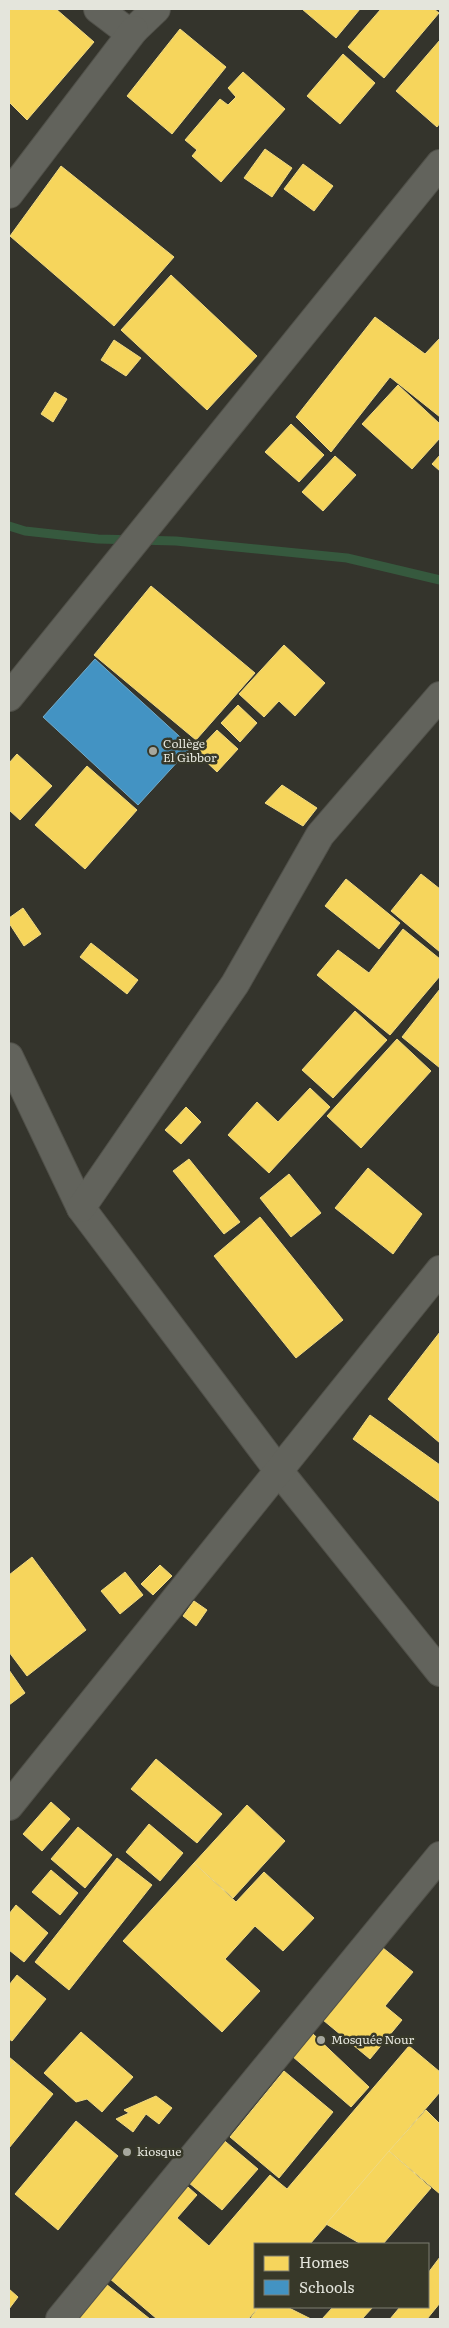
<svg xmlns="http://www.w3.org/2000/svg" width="449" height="2328" font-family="Literata,serif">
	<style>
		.homes { fill: #f6d55c; stroke: #f1da82 }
		.schools { fill: #4393c3; stroke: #73acca }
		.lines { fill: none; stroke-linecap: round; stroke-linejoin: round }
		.stream { stroke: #36593e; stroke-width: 9 }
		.minor-casing { stroke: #505049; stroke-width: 30 }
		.minor { stroke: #62635c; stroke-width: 28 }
		.poi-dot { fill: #a6a79e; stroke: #373829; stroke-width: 2 }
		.labels { text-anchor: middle; stroke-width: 5; stroke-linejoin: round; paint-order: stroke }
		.poi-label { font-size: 12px; fill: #e4e5dc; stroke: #373829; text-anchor: start }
	</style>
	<rect width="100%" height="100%" fill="#34342c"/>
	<g class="homes">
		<path d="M9,9H56L94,42L27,120L9,102Z"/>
		<path d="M302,9H360L336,38Z"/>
		<path d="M381,9H434L439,13L384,78L348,47Z"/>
		<path d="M180,29L226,67L172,134L127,96Z"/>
		<path d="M440,40V123L437,127L396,91Z"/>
		<path d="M343,54L375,83L340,124L307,96Z"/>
		<path d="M243,72L285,109L221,182L192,156L197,150L185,140L220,99L228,105L236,97L228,88Z"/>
		<path d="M265,149L292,168L272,197L244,178Z"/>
		<path d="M303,164L333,186L314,211L284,189Z"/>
		<path d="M61,166L174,257L114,326L10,236Z"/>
		<path d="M171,275L257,356L207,410L121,330Z"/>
		<path d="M375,317L425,354L440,338V417L390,377L331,452L296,417Z"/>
		<path d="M114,340L141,358L126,376L101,360Z"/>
		<path d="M398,385L440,424V438L412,469L362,424Z"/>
		<path d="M55,392L67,399L53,422L41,414Z"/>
		<path d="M291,424L324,455L299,482L265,452Z"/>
		<path d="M440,455V471L432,464Z"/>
		<path d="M335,456L356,475L323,511L302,492Z"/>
		<path d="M151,586L255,673L196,740L94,655Z"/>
		<path d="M284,645L325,683L295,716L279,701L264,717L239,694Z"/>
		<path d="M238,705L257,723L240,742L221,723Z"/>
		<path d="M217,730L238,749L217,772L196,752Z"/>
		<path d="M17,754L52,786L20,820L9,810V763Z"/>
		<path d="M87,766L137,810L85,869L35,825Z"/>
		<path d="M282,785L317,808L303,826L265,803Z"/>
		<path d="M421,874L440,889V952L391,911Z"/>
		<path d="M346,879L400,923L379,949L325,906Z"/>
		<path d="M23,908L41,934L24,946L9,923V918Z"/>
		<path d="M403,929L440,959V976L390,1035L317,975L338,950L369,973Z"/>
		<path d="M91,943L138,980L127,994L80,957Z"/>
		<path d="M440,989V1068L402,1037Z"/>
		<path d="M355,1011L387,1040L333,1098L302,1070Z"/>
		<path d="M397,1039L431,1071L361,1148L327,1116Z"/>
		<path d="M310,1088L330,1107L269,1173L228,1135L257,1102L278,1122Z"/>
		<path d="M186,1107L201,1122L181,1144L165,1130Z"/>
		<path d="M189,1159L240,1222L224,1234L173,1171Z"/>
		<path d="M368,1168L422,1214L393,1254L335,1208Z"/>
		<path d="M289,1174L321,1213L291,1237L260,1198Z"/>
		<path d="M260,1217L343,1320L296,1358L214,1256Z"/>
		<path d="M440,1332V1443L388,1399Z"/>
		<path d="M370,1415L440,1465V1502L353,1439Z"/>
		<path d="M32,1557L86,1630L27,1676L9,1652V1575Z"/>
		<path d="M160,1565L172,1576L153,1595L141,1584Z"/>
		<path d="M125,1572L143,1595L120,1614L101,1591Z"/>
		<path d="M194,1601L207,1610L196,1626L183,1616Z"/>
		<path d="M9,1670L25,1693L9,1705Z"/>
		<path d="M156,1759L222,1814L197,1843L131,1789Z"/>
		<path d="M51,1802L70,1819L42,1851L23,1834Z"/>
		<path d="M247,1805L285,1841L233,1898L194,1863Z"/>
		<path d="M149,1824L183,1853L160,1881L126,1852Z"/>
		<path d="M78,1827L112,1855L85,1888L51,1859Z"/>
		<path d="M117,1858L152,1885L69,1990L35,1962Z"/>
		<path d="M194,1863L236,1902L264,1872L314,1918L283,1951L255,1926L225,1959L260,1991L222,2032L123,1941Z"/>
		<path d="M51,1870L78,1893L60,1915L32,1892Z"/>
		<path d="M16,1905L48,1933L24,1962L9,1950V1914Z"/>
		<path d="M383,1948L413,1972L385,2006L402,2020L370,2059L323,2020Z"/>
		<path d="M17,1975L46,1999L12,2041L9,2039V1985Z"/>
		<path d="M81,2032L133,2077L102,2112L87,2099L76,2102L44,2073Z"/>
		<path d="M312,2033L369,2087L351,2107L292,2056Z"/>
		<path d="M409,2046L440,2072V2092L310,2244H255V2307H259L248,2319H157L102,2272L180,2180L197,2195L177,2218L209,2246L270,2175L287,2189Z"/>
		<path d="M9,2057L15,2062L9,2069Z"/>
		<path d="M15,2062L53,2094L9,2148V2069Z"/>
		<path d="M284,2071L333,2112L279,2178L230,2137Z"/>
		<path d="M156,2096L172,2108L159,2124L146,2114L133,2132L116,2119L129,2113L124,2110Z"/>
		<path d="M426,2110L440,2124V2194L389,2151Z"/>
		<path d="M76,2121L118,2156L58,2230L15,2194Z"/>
		<path d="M220,2137L258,2169L222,2210L183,2178Z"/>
		<path d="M389,2151L431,2188L383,2244H361L326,2224Z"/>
		<path d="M440,2257V2303L427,2319H390L400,2307H428V2273Z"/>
		<path d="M106,2284L150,2319H77Z"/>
		<path d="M9,2289L18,2297L9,2309Z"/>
		<path d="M259,2307H287L311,2319H250Z"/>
		<path d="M333,2307H373L362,2319H322Z"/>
	</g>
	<path class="schools" d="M95,659L191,747L138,805L43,717Z"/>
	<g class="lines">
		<path class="stream" d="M9,526L25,531L98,539L176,541L347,558L440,580"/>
		<g class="minor-casing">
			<g id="minor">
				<path d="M98,9L127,31L134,30L156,9"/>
				<path d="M9,194L134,30"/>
				<path d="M9,697L440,164"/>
				<path d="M9,1057L81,1208L278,1470L440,1672"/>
				<path d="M81,1208L235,984L320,835L440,696"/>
				<path d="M9,1806L440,1270"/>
				<path d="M60,2319L440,1856"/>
			</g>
		</g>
		<use href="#minor" class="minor"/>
	</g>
	<g class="poi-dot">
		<circle cx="153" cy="751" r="5"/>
		<circle cx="321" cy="2040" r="5"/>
		<circle cx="127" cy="2152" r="5"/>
	</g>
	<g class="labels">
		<g class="poi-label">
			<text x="163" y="748">Collège<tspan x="163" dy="14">El Gibbor</tspan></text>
			<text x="331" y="2044">Mosquée Nour</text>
			<text x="137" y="2156">kiosque</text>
		</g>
	</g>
	<rect width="449" height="2328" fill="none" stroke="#e4e5dc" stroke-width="20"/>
	<rect x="254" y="2243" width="175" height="65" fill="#373829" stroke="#7c7d71"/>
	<rect x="264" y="2256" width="25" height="15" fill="#f6d55c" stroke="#7c7d71"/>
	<text x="299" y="2268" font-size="15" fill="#e4e5dc">Homes</text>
	<rect x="264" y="2280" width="25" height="15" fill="#4393c3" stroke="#7c7d71"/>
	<text x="299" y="2293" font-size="15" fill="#e4e5dc">Schools</text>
</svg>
